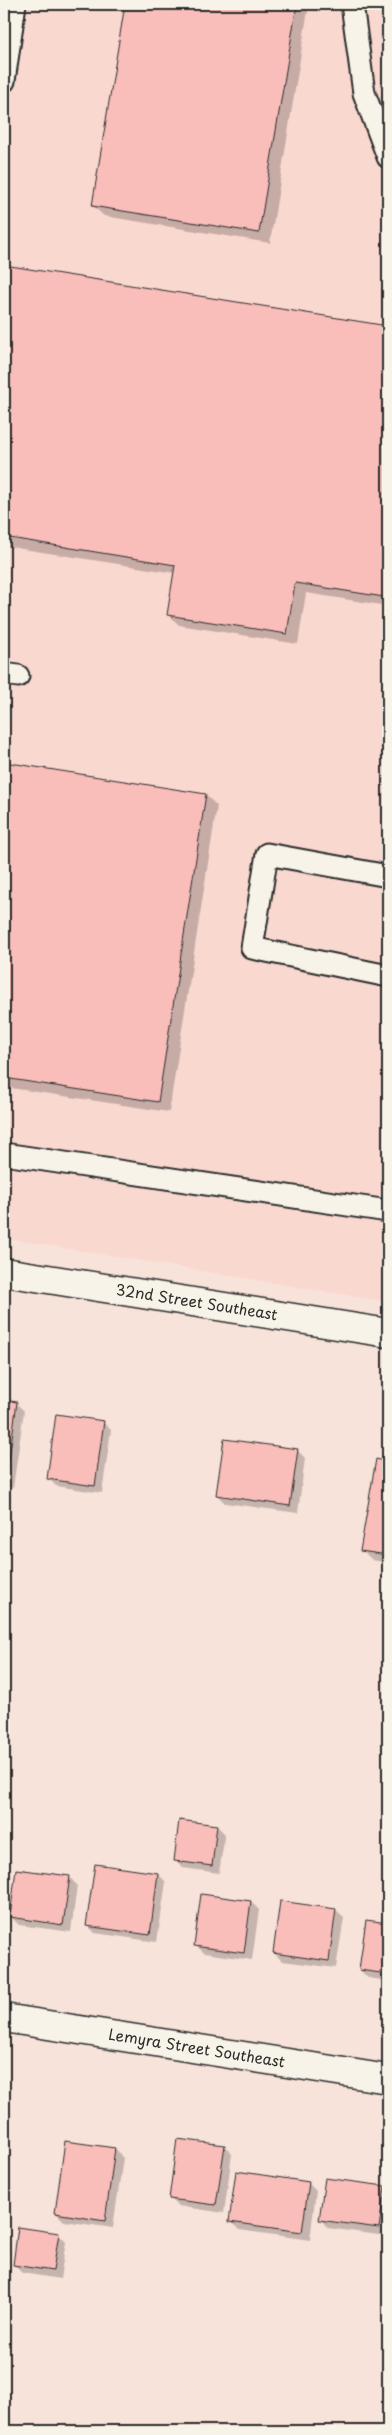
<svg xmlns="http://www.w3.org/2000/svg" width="392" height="2435" font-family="'Playpen Sans',sans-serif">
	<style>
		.built { fill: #f9d8d0 }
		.shadow { fill: #0003 }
		.building { fill: #fabeba; stroke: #2b2b2b }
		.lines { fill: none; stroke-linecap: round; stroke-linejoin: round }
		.lane-casing { stroke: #2b2b2b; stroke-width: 25 }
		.street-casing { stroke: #2b2b2b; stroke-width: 31 }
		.secondary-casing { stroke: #2b2b2b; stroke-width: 31 }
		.lane { stroke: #f7f3e8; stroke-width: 21 }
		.street { stroke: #f7f3e8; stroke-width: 28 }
		.secondary { stroke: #f7f3e8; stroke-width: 28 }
		.labels { text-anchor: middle; stroke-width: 4; stroke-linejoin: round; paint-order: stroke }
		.street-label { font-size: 15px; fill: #2b2b2b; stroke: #f7f3e8 }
	</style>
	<rect width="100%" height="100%" fill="#f8e3da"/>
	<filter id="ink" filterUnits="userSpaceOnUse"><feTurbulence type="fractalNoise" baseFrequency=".02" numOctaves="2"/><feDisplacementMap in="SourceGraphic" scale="10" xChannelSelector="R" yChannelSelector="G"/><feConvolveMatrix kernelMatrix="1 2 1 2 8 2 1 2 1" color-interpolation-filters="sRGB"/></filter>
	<g filter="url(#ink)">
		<path class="built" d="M4,4H388V1302L4,1238Z"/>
		<g class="shadow">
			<path d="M126,4H309L270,243L104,216L93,206Z"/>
			<path d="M4,266L388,327V606L306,593L298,644L179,625L168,614L175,573L4,546Z"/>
			<path d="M4,763L206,795L217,806L169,1112L4,1087Z"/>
			<path d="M4,1402L16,1403L24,1411L13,1488L4,1486Z"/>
			<path d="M103,1422L111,1430L102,1493L56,1486L48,1478Z"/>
			<path d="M297,1450L305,1458L298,1513L225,1503L217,1495Z"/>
			<path d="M377,1461L388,1463V1563L372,1560L362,1550Z"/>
			<path d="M180,1821L217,1826L225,1834L219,1873L183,1868L175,1860Z"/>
			<path d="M158,1874L166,1882L157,1942L95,1933L87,1925Z"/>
			<path d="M69,1877L77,1885L71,1932L19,1925L11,1917Z"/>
			<path d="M203,1895L251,1902L259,1910L252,1960L204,1953L196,1945Z"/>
			<path d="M335,1910L344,1918L336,1968L282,1961L274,1953Z"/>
			<path d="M367,1922L388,1925V1981L368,1978L360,1970Z"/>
			<path d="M224,2146L232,2154L224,2213L178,2206L170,2198Z"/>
			<path d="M115,2149L123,2158L113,2228L64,2221L56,2213Z"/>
			<path d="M308,2183L316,2191L310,2240L239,2230L231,2222Z"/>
			<path d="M384,2187L388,2192L386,2236L328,2228L320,2219Z"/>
			<path d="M58,2234L66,2242L60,2279L22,2273L14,2265Z"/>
		</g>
		<g class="building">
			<path d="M125,4H297L259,233L92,206Z"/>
			<path d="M4,265L388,326V569L384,597L295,583L287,634L167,615L175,565L4,537Z"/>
			<path d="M4,762L206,794L158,1102L4,1078Z"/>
			<path d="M4,1400L17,1402L6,1480H4Z"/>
			<path d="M56,1414L104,1421L95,1486L47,1479Z"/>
			<path d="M224,1439L298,1449L290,1506L216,1495Z"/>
			<path d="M376,1459L388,1462V1555L360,1551Z"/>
			<path d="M179,1820L217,1825L212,1866L174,1861Z"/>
			<path d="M95,1864L158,1873L150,1935L86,1926Z"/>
			<path d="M16,1869L70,1876L63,1925L10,1917Z"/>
			<path d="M201,1894L251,1901L244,1953L194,1946Z"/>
			<path d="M280,1901L336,1909L329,1961L273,1953Z"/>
			<path d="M366,1920L388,1923V1974L359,1970Z"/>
			<path d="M177,2139L225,2145L216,2205L169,2199Z"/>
			<path d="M65,2141L115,2148L105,2221L55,2213Z"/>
			<path d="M236,2171L309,2182L302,2232L229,2222Z"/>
			<path d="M325,2178L385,2186L379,2228L319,2220Z"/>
			<path d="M18,2227L59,2233L53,2271L13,2265Z"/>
		</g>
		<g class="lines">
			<g class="lane-casing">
				<g id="lane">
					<path d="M352,4L364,93L388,157"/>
					<path d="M4,81L15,4"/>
					<path d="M4,674L18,676"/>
					<path d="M388,876L267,854L252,948L388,976"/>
					<path d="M4,1154L388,1211"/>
				</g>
			</g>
			<g class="street-casing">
				<g id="street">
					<path id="s1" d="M4,2018L388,2079"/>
				</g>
			</g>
			<g class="secondary-casing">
				<g id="secondary">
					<path id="s2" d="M4,1272L388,1333"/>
				</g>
			</g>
			<use href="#lane" class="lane"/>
			<use href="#street" class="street"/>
			<use href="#secondary" class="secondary"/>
		</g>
	</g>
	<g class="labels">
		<g class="street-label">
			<text dy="5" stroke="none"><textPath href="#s2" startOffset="195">32nd Street Southeast</textPath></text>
			<text dy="5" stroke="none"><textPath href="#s1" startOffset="195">Lemyra Street Southeast</textPath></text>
		</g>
	</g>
	<rect width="392" height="2435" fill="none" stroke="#f7f3e8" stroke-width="20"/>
	<rect x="10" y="10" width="372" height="2415" fill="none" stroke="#2b2b2b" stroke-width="2" filter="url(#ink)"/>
</svg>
